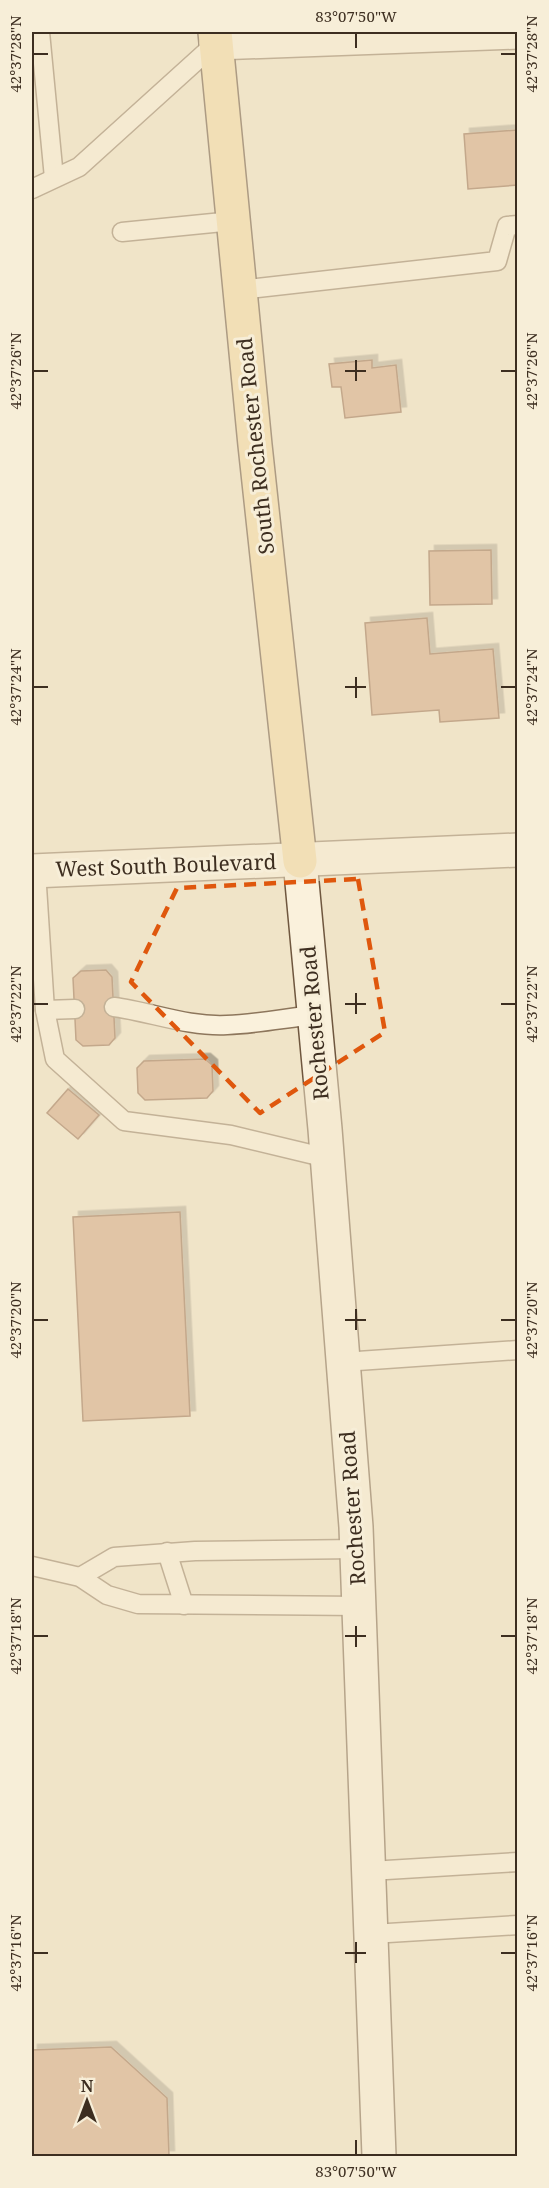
<svg xmlns="http://www.w3.org/2000/svg" width="549" height="2188" font-family="'Noto Serif',serif">
	<style>
		.building { fill: #cf9f7d; stroke: #8d5f41; stroke-width: 1.5; filter: url(#shadow) }
		.lines { fill: none; stroke-linecap: round; stroke-linejoin: round }
		.service-casing { stroke: #8d765c; stroke-width: 21 }
		.minor-casing { stroke: #8d765c; stroke-width: 36 }
		.tertiary-casing { stroke: #8d765c; stroke-width: 36 }
		.secondary-casing { stroke: #6f573f; stroke-width: 36 }
		.primary-casing { stroke: #5b4430; stroke-width: 36 }
		.service { stroke: #faf1dc; stroke-width: 18 }
		.minor { stroke: #faf1dc; stroke-width: 33 }
		.tertiary { stroke: #faf1dc; stroke-width: 33 }
		.secondary { stroke: #faf1dc; stroke-width: 33 }
		.primary { stroke: #f3d9a0; stroke-width: 33 }
		.marked { fill: none; stroke: #df570d; stroke-width: 4.5; stroke-dasharray: 12 8; stroke-linejoin: round }
		.ticks { fill: none; stroke: #3d2e20; stroke-width: 2 }
		.labels { text-anchor: middle; stroke-width: 6; stroke-linejoin: round; paint-order: stroke }
		.street-label { font-size: 21px; fill: #3d2e20; stroke: #f7eed8 }
		.neatline { fill: none; stroke: #3d2e20; stroke-width: 2 }
		.ticks-label { font-size: 15px; text-anchor: middle; fill: #3d2e20 }
	</style>
	<defs>
		<filter id="shadow"><feDropShadow dx="5.5" dy="-5.5" stdDeviation="0" flood-color="#0004"/></filter>
	</defs>
	<rect width="100%" height="100%" fill="#f0e4c8"/>
	<g class="building">
		<path d="M518,130V185L468,189L464,134Z"/>
		<path d="M372,360V368L396,365L401,412L345,418L341,387H332L329,364Z"/>
		<path d="M491,550L492,604L430,605L429,551Z"/>
		<path d="M427,618L430,654L493,649L499,718L440,722L439,710L372,715L365,623Z"/>
		<path d="M106,970L112,977L115,1038L109,1045L83,1046L76,1040L73,978L81,971Z"/>
		<path d="M205,1059L212,1065L213,1091L207,1098L145,1100L138,1093L137,1068L144,1061Z"/>
		<path d="M68,1089L99,1115L78,1139L47,1113Z"/>
		<path d="M180,1212L190,1416L83,1421L73,1217Z"/>
		<path d="M111,2047L167,2098L169,2156H32V2050Z"/>
	</g>
	<g class="lines">
		<g class="service-casing">
			<g id="service">
				<path d="M40,32L54,178"/>
				<path d="M32,189L79,167L216,43"/>
				<path d="M122,232L233,221"/>
				<path d="M240,290L497,261L507,226L518,225"/>
				<path d="M36,871L45,1010L55,1059L124,1121L231,1135L327,1158"/>
				<path d="M114,1007C151,1012 188,1027 227,1025C256,1024 286,1018 315,1015"/>
				<path d="M45,1010L75,1009"/>
				<path d="M343,1362L518,1350"/>
				<path d="M167,1552L184,1605"/>
				<path d="M32,1566L80,1577L107,1595L138,1604L359,1606"/>
				<path d="M80,1577L114,1557L195,1551L357,1549"/>
				<path d="M370,1871L518,1862"/>
				<path d="M372,1934L518,1925"/>
			</g>
		</g>
		<g class="minor-casing">
			<path id="minor" d="M216,43L518,32"/>
		</g>
		<g class="tertiary-casing">
			<path id="tertiary" d="M32,871L518,850"/>
		</g>
		<g class="secondary-casing">
			<path id="secondary" d="M300,861L325,1129L356,1527L379,2156"/>
		</g>
		<g class="primary-casing">
			<path id="primary" d="M215,32L255,445L300,861"/>
		</g>
		<use href="#service" class="service"/>
		<use href="#minor" class="minor"/>
		<use href="#tertiary" class="tertiary"/>
		<use href="#secondary" class="secondary"/>
		<use href="#primary" class="primary"/>
	</g>
	<path d="M0 0H549V2188H0ZM358,879L385,1032L260,1113L131,982L177,888Z" fill="#f0e4c8" fill-opacity=".55" fill-rule="evenodd"/>
	<path class="marked" d="M358,879L385,1032L260,1113L131,982L177,888Z"/>
	<path class="ticks" d="M356,33V48M33,54H48M501,54H516M356,360V381M33,371H48M345,371H366M501,371H516M356,677V698M33,687H48M345,687H366M501,687H516M356,993V1014M33,1004H48M345,1004H366M501,1004H516M356,1309V1330M33,1320H48M345,1320H366M501,1320H516M356,1626V1647M33,1636H48M345,1636H366M501,1636H516M356,1942V1963M33,1953H48M345,1953H366M501,1953H516M356,2140V2155"/>
	<g class="labels">
		<g class="street-label">
			<text transform="translate(256 446) rotate(-96)" y="7">South Rochester Road</text>
			<text transform="translate(166 866) rotate(-2)" y="7">West South Boulevard</text>
			<text transform="translate(315 1023) rotate(-95)" y="7">Rochester Road</text>
			<text transform="translate(353 1508) rotate(-94)" y="7">Rochester Road</text>
		</g>
	</g>
	<rect width="549" height="2188" fill="none" stroke="#f7eed8" stroke-width="66"/>
	<g transform="translate(87 2101)" stroke="#f7eed8" stroke-width="4.5" paint-order="stroke">
	<path d="M0-4.5L10 22L0 15L-10 22Z" fill="#3d2e20"/>
	<text y="-9" font-size="16" font-weight="bold" text-anchor="middle" fill="#3d2e20">N</text>
	</g>
	<rect x="33" y="33" width="483" height="2122" class="neatline"/>
	<g class="ticks-label">
		<text x="356" y="22">83°07'50"W</text>
		<text transform="translate(16 54) rotate(-90)" y="5">42°37'28"N</text>
		<text transform="translate(532 54) rotate(-90)" y="5">42°37'28"N</text>
		<text transform="translate(16 371) rotate(-90)" y="5">42°37'26"N</text>
		<text transform="translate(532 371) rotate(-90)" y="5">42°37'26"N</text>
		<text transform="translate(16 687) rotate(-90)" y="5">42°37'24"N</text>
		<text transform="translate(532 687) rotate(-90)" y="5">42°37'24"N</text>
		<text transform="translate(16 1004) rotate(-90)" y="5">42°37'22"N</text>
		<text transform="translate(532 1004) rotate(-90)" y="5">42°37'22"N</text>
		<text transform="translate(16 1320) rotate(-90)" y="5">42°37'20"N</text>
		<text transform="translate(532 1320) rotate(-90)" y="5">42°37'20"N</text>
		<text transform="translate(16 1636) rotate(-90)" y="5">42°37'18"N</text>
		<text transform="translate(532 1636) rotate(-90)" y="5">42°37'18"N</text>
		<text transform="translate(16 1953) rotate(-90)" y="5">42°37'16"N</text>
		<text transform="translate(532 1953) rotate(-90)" y="5">42°37'16"N</text>
		<text x="356" y="2177">83°07'50"W</text>
	</g>
</svg>
